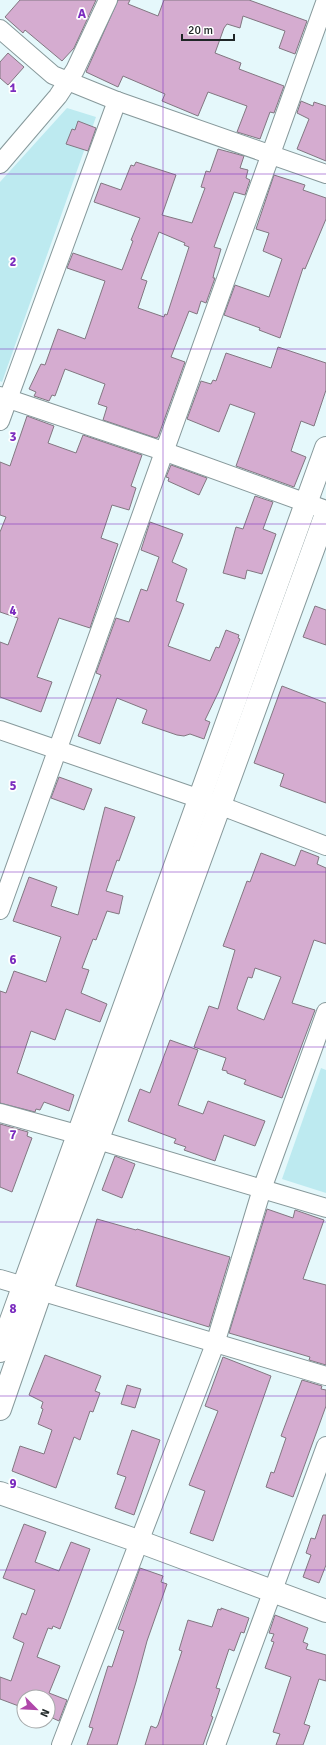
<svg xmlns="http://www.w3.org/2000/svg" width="326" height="1745" font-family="Signika,sans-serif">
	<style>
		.green { fill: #bdeaf0 }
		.building { fill: #d5acd0; stroke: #827781; fill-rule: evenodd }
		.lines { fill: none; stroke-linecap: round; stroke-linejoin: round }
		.street-casing { stroke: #87999b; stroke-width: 20 }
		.secondary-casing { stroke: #87999b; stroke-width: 24 }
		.street { stroke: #fff; stroke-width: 18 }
		.secondary { stroke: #fff; stroke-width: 22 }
		.grid { fill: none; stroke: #7b2cbf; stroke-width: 1; stroke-opacity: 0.55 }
		.grid-label { font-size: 13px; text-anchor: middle; font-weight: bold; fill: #7b2cbf; stroke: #fff; stroke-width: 3.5; stroke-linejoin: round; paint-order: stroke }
	</style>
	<rect width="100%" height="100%" fill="#e5f8fb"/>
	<g class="green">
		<path d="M67,108L96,117L2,382L0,381V182Z"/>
		<path d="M321,1068L326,1070V1193L282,1179Z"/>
	</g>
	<g class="building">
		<path d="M20,0H96L74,48L62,61L25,30L23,33L5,17Z"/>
		<path d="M118,0H130L128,4L158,16L164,0H249L307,21L295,54L279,48L285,31L243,16L240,28L227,24L224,28L215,53L241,63L239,69L284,86L274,113L270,112L260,139L237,132L247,106L208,92L198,116L162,101L165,94L123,76L118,87L86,72Z"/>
		<path d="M8,53L24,67L8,85L0,78V62Z"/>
		<path d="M301,101L313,106L314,102L326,106V161L297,149L309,119L297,113Z"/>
		<path d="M78,121L96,128L88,151L66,144L72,129L75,130Z"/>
		<path d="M218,149L244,156L240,168L248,170L246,178L250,180L245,195L234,192L214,247L221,249L214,273L213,278H215L206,303L201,301L197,314L189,311L171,357L185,362L158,437L156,438L103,420L107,407L98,404L105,384L65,369L55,396L52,395L49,401L34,396L36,392L29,389L41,364L45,365L58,329L85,339L105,281L67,268L73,253L122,270L133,241L131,240L140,218L94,202L101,183L121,190L131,165L134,166L136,162L176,175L162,215L192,223L205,188L201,187L206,171L210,172ZM159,232L185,243L184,245L189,247L167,315L165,314L164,317L138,308L147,281L141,279Z"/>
		<path d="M274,175L305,185L303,190L326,198V219L305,269L303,268L280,338L259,330L260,328L224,315L235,285L269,297L282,259L263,251L269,233L256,229Z"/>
		<path d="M278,347L326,363V390L314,426L301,421L291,451L306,457L294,487L236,466L255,413L230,404L219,432L187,419L201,381L211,384L213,380L216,381L226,353L271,368Z"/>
		<path d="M27,416L54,426L48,443L76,453L83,435L142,455L131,486L136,488L129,510L112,505L101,538L118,544L90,628L59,618L37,677L52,682L41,712L0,697V642L8,645L18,618L0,612V532L6,517L0,515V462L10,466Z"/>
		<path d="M171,465L207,478L199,495L168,481L169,478L166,477Z"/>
		<path d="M255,496L273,502L263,529L276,534L262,574L247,570L245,579L223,573L236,527L243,529Z"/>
		<path d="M150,522L183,534L172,562L187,569L176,601L184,604L168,646L210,661L216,647L219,648L226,630L239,635L238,638L240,639L219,691L205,720L210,722L204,739L190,734L184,736L177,735L142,723L147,710L117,698L100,744L78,736L101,675L96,673L116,618L129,622L141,589L147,591L159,557L141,550Z"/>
		<path d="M315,606L326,610V645L303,637Z"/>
		<path d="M282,686L326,703V803L280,786L284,774L254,763Z"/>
		<path d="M59,777L92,789L84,810L51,798Z"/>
		<path d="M105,807L135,817L119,861L117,860L106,891L123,896L119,914L107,911L96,940L93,939L82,968L89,970L81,993L107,1004L100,1022L66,1009L55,1040L31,1031L17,1073L74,1095L69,1111L44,1102L40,1110L36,1109L35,1112L0,1103V991L6,993L14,971L46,982L61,937L13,921L29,877L57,887L51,906L78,915Z"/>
		<path d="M301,850L319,857L317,864L326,868V944L314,940L292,1003L315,1010L282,1098L244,1084L246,1080L227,1073V1071L222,1070L226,1058L194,1047L209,1006L218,1009L235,950L223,946L247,881L250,882L261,853L295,866ZM255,968L281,977L264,1020L238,1010L237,1008L248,977L252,978Z"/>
		<path d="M170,1040L198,1050L178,1105L203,1114L208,1101L265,1121L255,1146L224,1135L215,1161L184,1150L186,1147L174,1143L176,1139L128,1121L140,1089L150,1093Z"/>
		<path d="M0,1124L28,1132L27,1136L32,1138L12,1192L0,1187Z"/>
		<path d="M115,1156L135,1164L122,1198L102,1190Z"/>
		<path d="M267,1209L293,1218L295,1210L324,1220L303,1279L326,1285V1365L309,1360L310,1357L229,1333Z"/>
		<path d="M97,1219L136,1230L137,1229L230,1257L209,1327L76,1286Z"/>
		<path d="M45,1355L101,1376L95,1391L100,1393L93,1412L90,1411L80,1440L74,1437L56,1488L12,1471L20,1446L44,1454L52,1430L38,1424L43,1409L41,1408L43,1402L29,1395Z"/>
		<path d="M223,1357L271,1376L213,1541L190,1533L205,1491L189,1485L218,1411L205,1406Z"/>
		<path d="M302,1380L322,1386L321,1389L326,1390V1406L293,1497L266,1487L271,1472L274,1473L286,1438L281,1436Z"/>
		<path d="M127,1385L141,1389L135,1408L121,1404Z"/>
		<path d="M132,1430L160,1440L134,1515L115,1508L126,1477L117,1474Z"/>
		<path d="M323,1515H326V1565L319,1583L303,1577L311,1555L306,1553L311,1538L315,1539Z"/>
		<path d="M24,1524L46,1532L35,1562L59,1571L71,1542L90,1549L60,1629L53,1626L52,1629L48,1628L37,1657L60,1666L49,1693L67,1700L59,1721L48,1716V1697H24V1708L0,1699V1677L11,1681L24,1643L13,1638L22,1613L26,1615L35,1590L3,1578Z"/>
		<path d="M140,1568L163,1576L161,1582L167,1584L147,1641L136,1682L117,1745H87L93,1728L89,1727L108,1666L112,1667L124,1631L118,1629Z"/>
		<path d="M221,1608L249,1618L244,1633L241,1632L234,1651L229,1649L216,1688L220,1689L211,1716L213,1717L203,1745H145L151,1726L156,1728L158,1725L182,1651L179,1650L188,1620L212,1627L218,1609L221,1610Z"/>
		<path d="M275,1615L308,1628L303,1642L308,1644L306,1649L326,1655V1681L319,1679L304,1724L310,1726L303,1745H276L280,1734L273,1732L291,1677L265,1668L274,1642L271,1641L274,1634L269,1633Z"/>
	</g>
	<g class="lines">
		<g class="street-casing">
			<g id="street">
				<path d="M0,29L53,75L117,101L326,174"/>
				<path d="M0,164L58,96L75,70L108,0"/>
				<path d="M0,396L163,451L326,510"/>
				<path d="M0,421L117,101"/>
				<path d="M0,730L232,810L326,846"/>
				<path d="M0,910L326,0"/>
				<path d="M0,1113L98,1140L326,1208"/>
				<path d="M0,1279L326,1376"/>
				<path d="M61,1745L215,1344L262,1189L326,1012"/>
				<path d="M216,1745L326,1446"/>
			</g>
		</g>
		<g class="secondary-casing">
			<g id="secondary">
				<path d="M0,1351L326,448"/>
				<path d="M0,1409L41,1291L108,1112L326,514"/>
				<path d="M0,1493L138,1541L326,1611"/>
			</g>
		</g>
		<use href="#street" class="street"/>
		<use href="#secondary" class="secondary"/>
	</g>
	<path class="grid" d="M163,0V1745M0,174H326M0,349H326M0,524H326M0,698H326M0,872H326M0,1047H326M0,1222H326M0,1396H326M0,1570H326"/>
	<g class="grid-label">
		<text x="82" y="18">A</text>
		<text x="13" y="92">1</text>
		<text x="13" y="266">2</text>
		<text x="13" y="441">3</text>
		<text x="13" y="615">4</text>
		<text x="13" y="790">5</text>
		<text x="13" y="964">6</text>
		<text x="13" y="1139">7</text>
		<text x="13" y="1313">8</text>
		<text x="13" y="1488">9</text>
	</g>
	<g transform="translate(36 1709) rotate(114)"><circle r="19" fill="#ffffff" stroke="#a5a8a9"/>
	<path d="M0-3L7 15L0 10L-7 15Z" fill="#b047aa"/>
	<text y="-6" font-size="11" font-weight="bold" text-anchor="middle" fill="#1f2627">N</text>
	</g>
	<path d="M182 34v6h52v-6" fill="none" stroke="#1f2627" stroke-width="2"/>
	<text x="188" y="34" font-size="12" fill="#1f2627" stroke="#ffffff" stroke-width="3" paint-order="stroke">20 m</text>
</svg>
